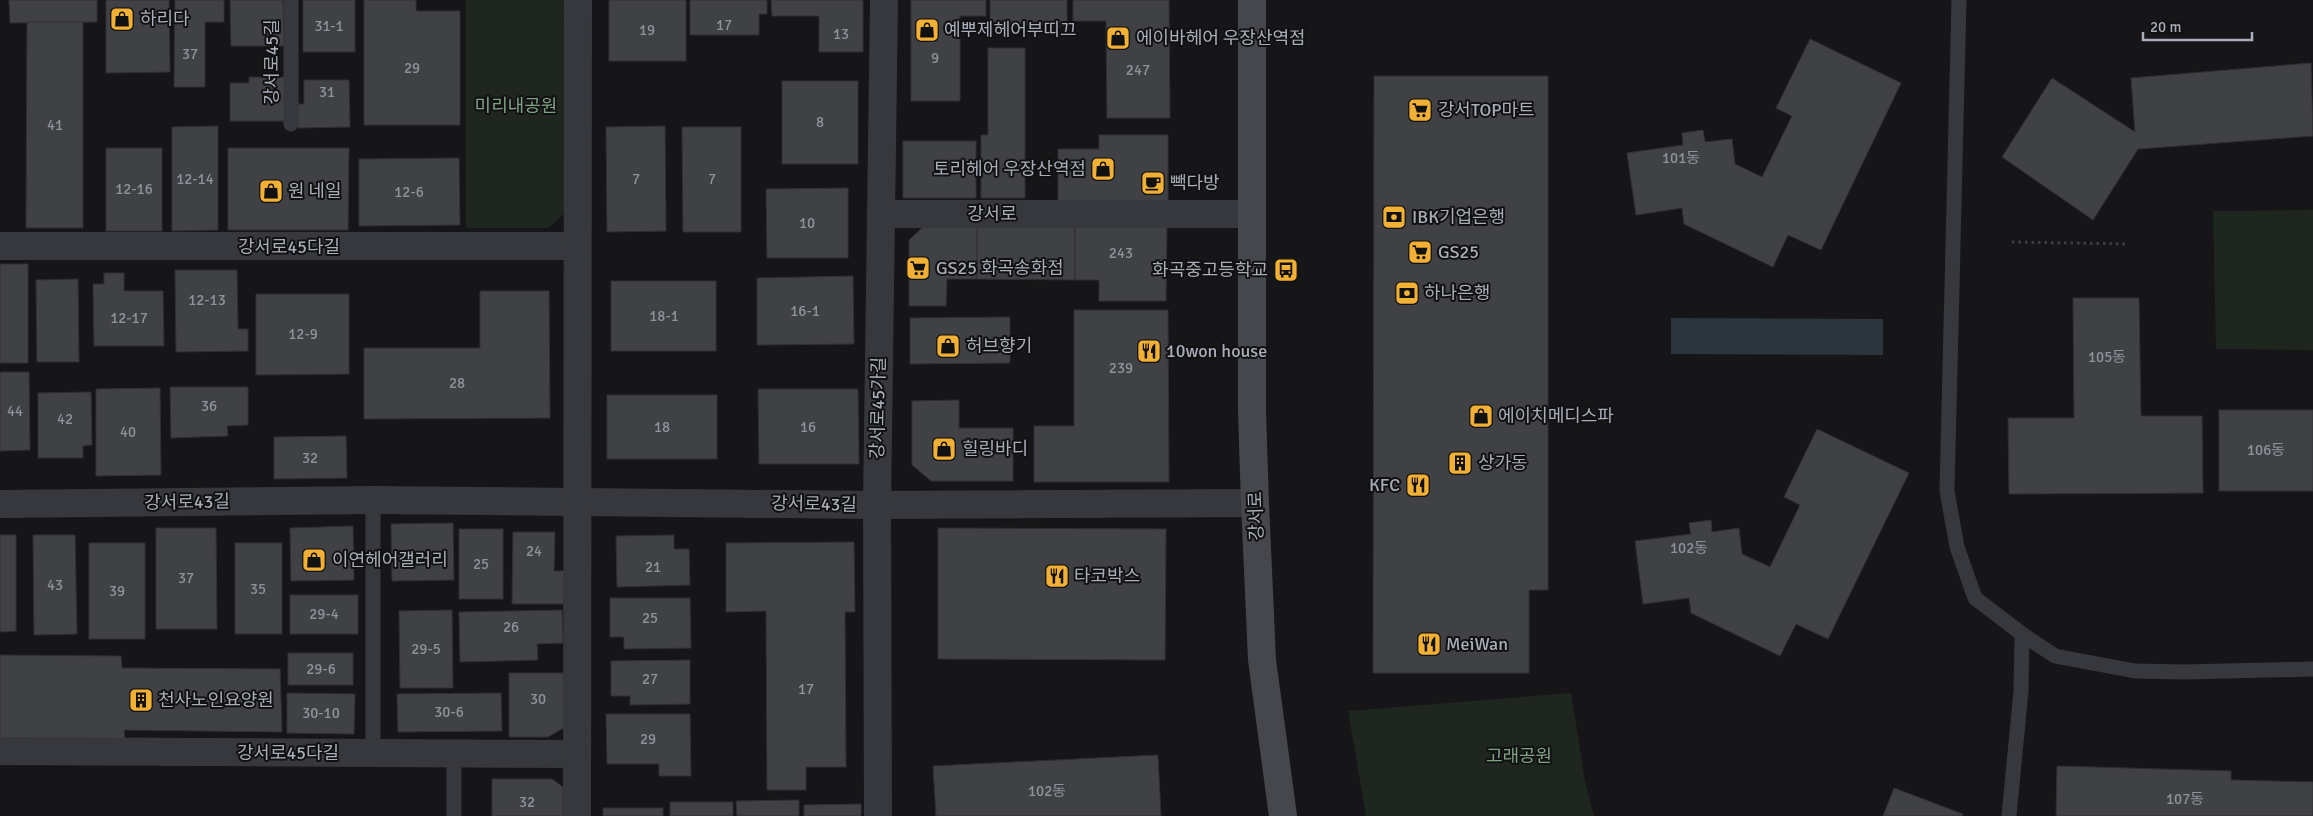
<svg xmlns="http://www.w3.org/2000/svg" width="2313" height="816" font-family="Signika,'Noto Sans KR',sans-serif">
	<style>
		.green { fill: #1e261f }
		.water { fill: #2c353c }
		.building { fill: #404145; stroke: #303034 }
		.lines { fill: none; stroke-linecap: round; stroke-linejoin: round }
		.path { stroke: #3d3f44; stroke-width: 3; stroke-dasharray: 2.5 4; stroke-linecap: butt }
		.lane { stroke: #37383d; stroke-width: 15 }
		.street { stroke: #37383d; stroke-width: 28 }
		.secondary { stroke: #45474d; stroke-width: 28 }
		.labels { text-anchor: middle; stroke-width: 4; stroke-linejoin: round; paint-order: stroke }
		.number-label { font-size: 15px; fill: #8e929b }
		.poi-label { font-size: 18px; fill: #a8adb8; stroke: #111113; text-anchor: start }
		.street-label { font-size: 18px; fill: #a8adb8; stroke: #111113 }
		.park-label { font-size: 18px; fill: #7fa381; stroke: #111113 }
	</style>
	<rect width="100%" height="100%" fill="#161618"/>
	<g class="green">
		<path d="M466,0H567L566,212L548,228H466Z"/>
		<path d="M2313,210V350L2216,349L2213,211Z"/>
		<path d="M1571,693L1585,781L1594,816H1366L1348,711Z"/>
	</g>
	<path class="water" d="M1671,318L1883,319V355L1671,354Z"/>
	<g class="building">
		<path d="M9,0H97V22L10,23Z"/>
		<path d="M106,0H169L170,72L106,73Z"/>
		<path d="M175,0H224V22H205V87H174Z"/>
		<path d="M230,0H283L284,46H231Z"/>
		<rect x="303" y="0" width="52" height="52"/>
		<path d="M364,0H416V11H460V125H364Z"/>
		<rect x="609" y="0" width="77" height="61"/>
		<path d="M690,0H767V14H759V35H690Z"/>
		<path d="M771,0H863V52H819V16H772Z"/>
		<path d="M911,0H986V16H960V101H911Z"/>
		<rect x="990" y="0" width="77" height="26"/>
		<path d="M1073,0H1169L1170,118H1107L1106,21H1073Z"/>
		<path d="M27,22H83V228H26Z"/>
		<path d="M1810,39L1901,83L1821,250L1788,235L1773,267L1684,224L1682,208L1636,215L1627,153L1683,145L1682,133L1703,130L1705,142L1732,139L1735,164L1762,177L1792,116L1776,108Z"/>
		<path d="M988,48H1025V198H981V135H988Z"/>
		<path d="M2311,63L2313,136L2138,149L2093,220L2002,157L2052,78L2135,132L2131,78Z"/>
		<path d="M1374,76H1548V590H1529V673H1373Z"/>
		<path d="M249,77H286L287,121H230V83H249Z"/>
		<path d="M304,80H349L350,127L298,128V104H304Z"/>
		<rect x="782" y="81" width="76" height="83"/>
		<path d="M218,126V230L172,231V127Z"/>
		<path d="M665,126L666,231L607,232L606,127Z"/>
		<path d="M682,127H741V232H683Z"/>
		<path d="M1099,135H1168V202H1058V149H1099Z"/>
		<rect x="903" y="141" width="73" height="57"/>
		<rect x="106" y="148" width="56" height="83"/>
		<path d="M228,148H349L348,230H228Z"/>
		<path d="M459,158L460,225L359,226V159Z"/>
		<path d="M848,188V258H767L766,189Z"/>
		<path d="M924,226H977V279H947L946,306H909V240Z"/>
		<path d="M977,226L1075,227V280L977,279Z"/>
		<path d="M1075,227H1167L1166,301H1099V280H1075Z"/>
		<rect x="0" y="264" width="28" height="99"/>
		<path d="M175,270H237L238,329H248V351L176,352Z"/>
		<path d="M104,273H124V291H163L164,346H94L93,284H104Z"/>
		<path d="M853,276L854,344L757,345V278Z"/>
		<path d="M78,279L79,362H37L36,280Z"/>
		<rect x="611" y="281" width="105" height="70"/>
		<path d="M480,291H549L550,418L364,419V348H480Z"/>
		<path d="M256,294H349V374L256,375Z"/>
		<path d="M2073,298H2139L2141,416H2202L2203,493L2009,494L2008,418H2074Z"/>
		<path d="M1074,310H1168L1169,482H1034V426H1074Z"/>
		<path d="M1010,317V363L910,364V318Z"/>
		<path d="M0,372H29L30,450L0,451Z"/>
		<path d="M170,387H248V425L227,426L228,436L171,438Z"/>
		<path d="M160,388L161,475L96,476V389Z"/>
		<path d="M758,389H858L859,464H759Z"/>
		<path d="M91,392L92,445L83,446V458H38V393Z"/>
		<rect x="607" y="395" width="110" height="64"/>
		<path d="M959,400V428H1013V481H931L912,465V401Z"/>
		<rect x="2219" y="410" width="94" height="81"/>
		<path d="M1817,429L1909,473L1828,639L1796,624L1780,656L1691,613L1689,598L1643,604L1635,541L1691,534L1689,523L1711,520L1712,532L1739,528L1742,554L1770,567L1800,505L1784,497Z"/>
		<path d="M346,436L347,478L274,479V437Z"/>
		<path d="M453,523L454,580L392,581L391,524Z"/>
		<path d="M353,526L354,580L291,581L290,528Z"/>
		<path d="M156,528H216L217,629H156Z"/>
		<path d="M938,528L1166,529L1165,660L938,659Z"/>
		<rect x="459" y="529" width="44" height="70"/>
		<path d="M513,532H555L554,571H564V604H512Z"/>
		<path d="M0,535H16V631L0,632Z"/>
		<path d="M33,535H75L77,634L34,635Z"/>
		<path d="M674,535V549H689L690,585L617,587L616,536Z"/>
		<path d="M854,542L855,612H845L846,767H806V790H767L766,611L726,612V543Z"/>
		<rect x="89" y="543" width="56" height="96"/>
		<rect x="235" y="543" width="47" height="91"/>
		<rect x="290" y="595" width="68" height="39"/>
		<path d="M610,598H690L691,648L624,649V637H610Z"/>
		<path d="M452,610L453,688H400L399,611Z"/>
		<path d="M562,610L563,643L537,644L538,660L460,662L459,612Z"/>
		<rect x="288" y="653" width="65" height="32"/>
		<path d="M0,655L121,656L122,668L280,669L282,732L124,730L125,741L0,740Z"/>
		<path d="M690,660V704L630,705V696H611V661Z"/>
		<path d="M509,673H567V726L548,737H509Z"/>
		<path d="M287,693L355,694L354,734L287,733Z"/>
		<path d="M501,693L502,731L398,732L397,694Z"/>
		<path d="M606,714H690L691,776H659V764H607Z"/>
		<path d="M1158,755L1161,816H936L933,766Z"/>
		<path d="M2057,766L2231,771V780L2313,782V816H2056Z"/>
		<path d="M492,779H552L563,787V816H492Z"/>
		<path d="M1894,788L1963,814L1962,816H1883Z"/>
		<path d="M799,800V816H737L736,801Z"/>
		<rect x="670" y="802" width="63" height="14"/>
		<path d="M861,804V816H804V805Z"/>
		<rect x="603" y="808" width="60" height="8"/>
	</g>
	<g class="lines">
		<path class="path" d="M2012,242L2128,244"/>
		<g class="lane">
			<path d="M1959,0L1947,491L1957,547L1975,598L2022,634L2055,656L2135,671L2184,672L2313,669"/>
			<path d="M291,124V0"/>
			<path d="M373,500V753"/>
			<path d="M454,753V816"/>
			<path d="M2009,816L2021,691L2022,634"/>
		</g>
		<g class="street">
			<path d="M881,214H1252"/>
			<path d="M0,246H577"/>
			<path d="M0,504L373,500L877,505L1255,503"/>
			<path d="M0,751L576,754"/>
			<path d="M577,816L578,0"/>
			<path d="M878,816L877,505L884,0"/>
		</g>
		<path class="secondary" d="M1252,0V412L1255,503L1262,660L1283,816"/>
	</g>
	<defs>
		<g id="shop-square" transform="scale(1.25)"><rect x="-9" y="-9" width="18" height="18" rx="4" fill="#f2b134" stroke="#111113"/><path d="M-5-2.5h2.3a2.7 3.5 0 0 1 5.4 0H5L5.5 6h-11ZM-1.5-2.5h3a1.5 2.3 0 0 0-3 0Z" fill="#111"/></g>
		<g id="supermarket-square" transform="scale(1.25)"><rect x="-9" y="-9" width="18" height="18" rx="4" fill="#f2b134" stroke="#111113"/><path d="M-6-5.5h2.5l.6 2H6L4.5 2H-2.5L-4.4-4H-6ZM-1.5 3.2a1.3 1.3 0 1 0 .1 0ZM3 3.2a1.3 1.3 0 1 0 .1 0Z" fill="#111"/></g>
		<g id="cafe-square" transform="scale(1.25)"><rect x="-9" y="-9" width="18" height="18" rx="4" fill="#f2b134" stroke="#111113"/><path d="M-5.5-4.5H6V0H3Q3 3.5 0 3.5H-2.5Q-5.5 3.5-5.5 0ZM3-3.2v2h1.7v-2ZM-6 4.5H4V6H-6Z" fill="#111"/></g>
		<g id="bank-square" transform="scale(1.25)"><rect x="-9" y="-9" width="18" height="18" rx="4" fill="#f2b134" stroke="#111113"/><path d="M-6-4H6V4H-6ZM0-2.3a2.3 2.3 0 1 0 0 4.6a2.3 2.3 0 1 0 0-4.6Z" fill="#111"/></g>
		<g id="bus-square" transform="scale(1.25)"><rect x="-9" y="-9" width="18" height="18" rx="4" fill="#f2b134" stroke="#111113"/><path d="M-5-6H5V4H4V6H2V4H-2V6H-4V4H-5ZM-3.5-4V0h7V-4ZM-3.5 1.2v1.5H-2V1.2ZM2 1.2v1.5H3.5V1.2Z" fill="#111"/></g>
		<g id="restaurant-square" transform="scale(1.25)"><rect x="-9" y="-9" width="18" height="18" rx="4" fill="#f2b134" stroke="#111113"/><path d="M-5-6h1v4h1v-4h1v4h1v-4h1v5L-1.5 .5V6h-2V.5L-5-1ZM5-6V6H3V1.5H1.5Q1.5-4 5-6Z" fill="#111"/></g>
		<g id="building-square" transform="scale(1.25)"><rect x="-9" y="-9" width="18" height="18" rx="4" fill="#f2b134" stroke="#111113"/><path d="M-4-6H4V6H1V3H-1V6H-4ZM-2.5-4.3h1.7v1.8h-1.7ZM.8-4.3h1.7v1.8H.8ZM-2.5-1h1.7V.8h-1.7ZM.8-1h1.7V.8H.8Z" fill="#111"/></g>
	</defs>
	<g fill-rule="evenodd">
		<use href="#shop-square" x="122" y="19"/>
		<use href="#shop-square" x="927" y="30"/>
		<use href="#shop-square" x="1118" y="38"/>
		<use href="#supermarket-square" x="1420" y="110"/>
		<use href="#shop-square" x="1103" y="169"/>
		<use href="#cafe-square" x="1153" y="183"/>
		<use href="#shop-square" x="271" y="191"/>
		<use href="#bank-square" x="1394" y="217"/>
		<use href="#supermarket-square" x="1420" y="252"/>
		<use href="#supermarket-square" x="918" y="268"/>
		<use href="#bus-square" x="1286" y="270"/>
		<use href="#bank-square" x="1407" y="293"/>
		<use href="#shop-square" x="948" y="346"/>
		<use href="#restaurant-square" x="1149" y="351"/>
		<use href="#shop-square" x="1481" y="416"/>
		<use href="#shop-square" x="944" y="449"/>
		<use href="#building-square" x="1460" y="463"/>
		<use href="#restaurant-square" x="1418" y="485"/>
		<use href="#shop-square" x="314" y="560"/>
		<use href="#restaurant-square" x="1057" y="576"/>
		<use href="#restaurant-square" x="1429" y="644"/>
		<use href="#building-square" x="141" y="700"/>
	</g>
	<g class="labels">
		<g class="number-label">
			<text x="724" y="30">17</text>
			<text x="329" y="31">31-1</text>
			<text x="647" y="35">19</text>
			<text x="841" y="39">13</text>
			<text x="190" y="59">37</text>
			<text x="935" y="63">9</text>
			<text x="412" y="73">29</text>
			<text x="1138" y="75">247</text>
			<text x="327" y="97">31</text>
			<text x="820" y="127">8</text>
			<text x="55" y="130">41</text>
			<text x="1681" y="163">101동</text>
			<text x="195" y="184">12-14</text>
			<text x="636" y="184">7</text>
			<text x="712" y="184">7</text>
			<text x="134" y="194">12-16</text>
			<text x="409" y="197">12-6</text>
			<text x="807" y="228">10</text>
			<text x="1121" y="258">243</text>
			<text x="207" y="305">12-13</text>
			<text x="805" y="316">16-1</text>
			<text x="664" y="321">18-1</text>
			<text x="129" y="323">12-17</text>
			<text x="303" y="339">12-9</text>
			<text x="2107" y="362">105동</text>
			<text x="1121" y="373">239</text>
			<text x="457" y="388">28</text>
			<text x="209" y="411">36</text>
			<text x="15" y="416">44</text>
			<text x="65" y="424">42</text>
			<text x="662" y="432">18</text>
			<text x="808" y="432">16</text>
			<text x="128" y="437">40</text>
			<text x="2266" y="455">106동</text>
			<text x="310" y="463">32</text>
			<text x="1689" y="553">102동</text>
			<text x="534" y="556">24</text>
			<text x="481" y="569">25</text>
			<text x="653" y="572">21</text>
			<text x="186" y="583">37</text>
			<text x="55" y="590">43</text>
			<text x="258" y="594">35</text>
			<text x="117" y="596">39</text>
			<text x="324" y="619">29-4</text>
			<text x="650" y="623">25</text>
			<text x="511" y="632">26</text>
			<text x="426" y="654">29-5</text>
			<text x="321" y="674">29-6</text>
			<text x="650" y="684">27</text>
			<text x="806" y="694">17</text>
			<text x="538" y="704">30</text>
			<text x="449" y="717">30-6</text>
			<text x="321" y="718">30-10</text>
			<text x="648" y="744">29</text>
			<text x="1047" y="796">102동</text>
			<text x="2185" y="804">107동</text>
			<text x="527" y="807">32</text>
		</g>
		<g class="poi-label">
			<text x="140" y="25">하리다</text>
			<text x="944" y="36">예뿌제헤어부띠끄</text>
			<text x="1136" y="44">에이바헤어 우장산역점</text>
			<text x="1438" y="116">강서TOP마트</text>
			<text x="1086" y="175" text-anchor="end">토리헤어 우장산역점</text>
			<text x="1170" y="189">빽다방</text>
			<text x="288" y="197">원 네일</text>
			<text x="1412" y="223">IBK기업은행</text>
			<text x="1438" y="258">GS25</text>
			<text x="936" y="274">GS25 화곡송화점</text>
			<text x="1268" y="276" text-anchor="end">화곡중고등학교</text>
			<text x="1424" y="299">하나은행</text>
			<text x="966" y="352">허브향기</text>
			<text x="1166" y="357">10won house</text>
			<text x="1498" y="422">에이치메디스파</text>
			<text x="962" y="455">힐링바디</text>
			<text x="1478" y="469">상가동</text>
			<text x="1400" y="491" text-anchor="end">KFC</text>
			<text x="332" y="566">이연헤어갤러리</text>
			<text x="1074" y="582">타코박스</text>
			<text x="1446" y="650">MeiWan</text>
			<text x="158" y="706">천사노인요양원</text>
		</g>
		<g class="street-label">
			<text transform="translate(272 62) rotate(-90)" y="6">강서로45길</text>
			<text x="992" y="220">강서로</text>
			<text x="289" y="253">강서로45다길</text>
			<text transform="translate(878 408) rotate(-89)" y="6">강서로45가길</text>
			<text transform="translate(187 502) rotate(-1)" y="6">강서로43길</text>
			<text transform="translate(814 504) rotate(1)" y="6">강서로43길</text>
			<text transform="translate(1256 516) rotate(-92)" y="6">강서로</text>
			<text x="288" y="759">강서로45다길</text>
		</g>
		<g class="park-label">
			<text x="516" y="112">미리내공원</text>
			<text x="1519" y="762">고래공원</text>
		</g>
	</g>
	<path d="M2143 32v8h109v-8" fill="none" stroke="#a8adb8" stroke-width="2.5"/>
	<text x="2150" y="32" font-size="15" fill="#a8adb8" stroke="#111113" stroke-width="4" paint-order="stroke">20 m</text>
</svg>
